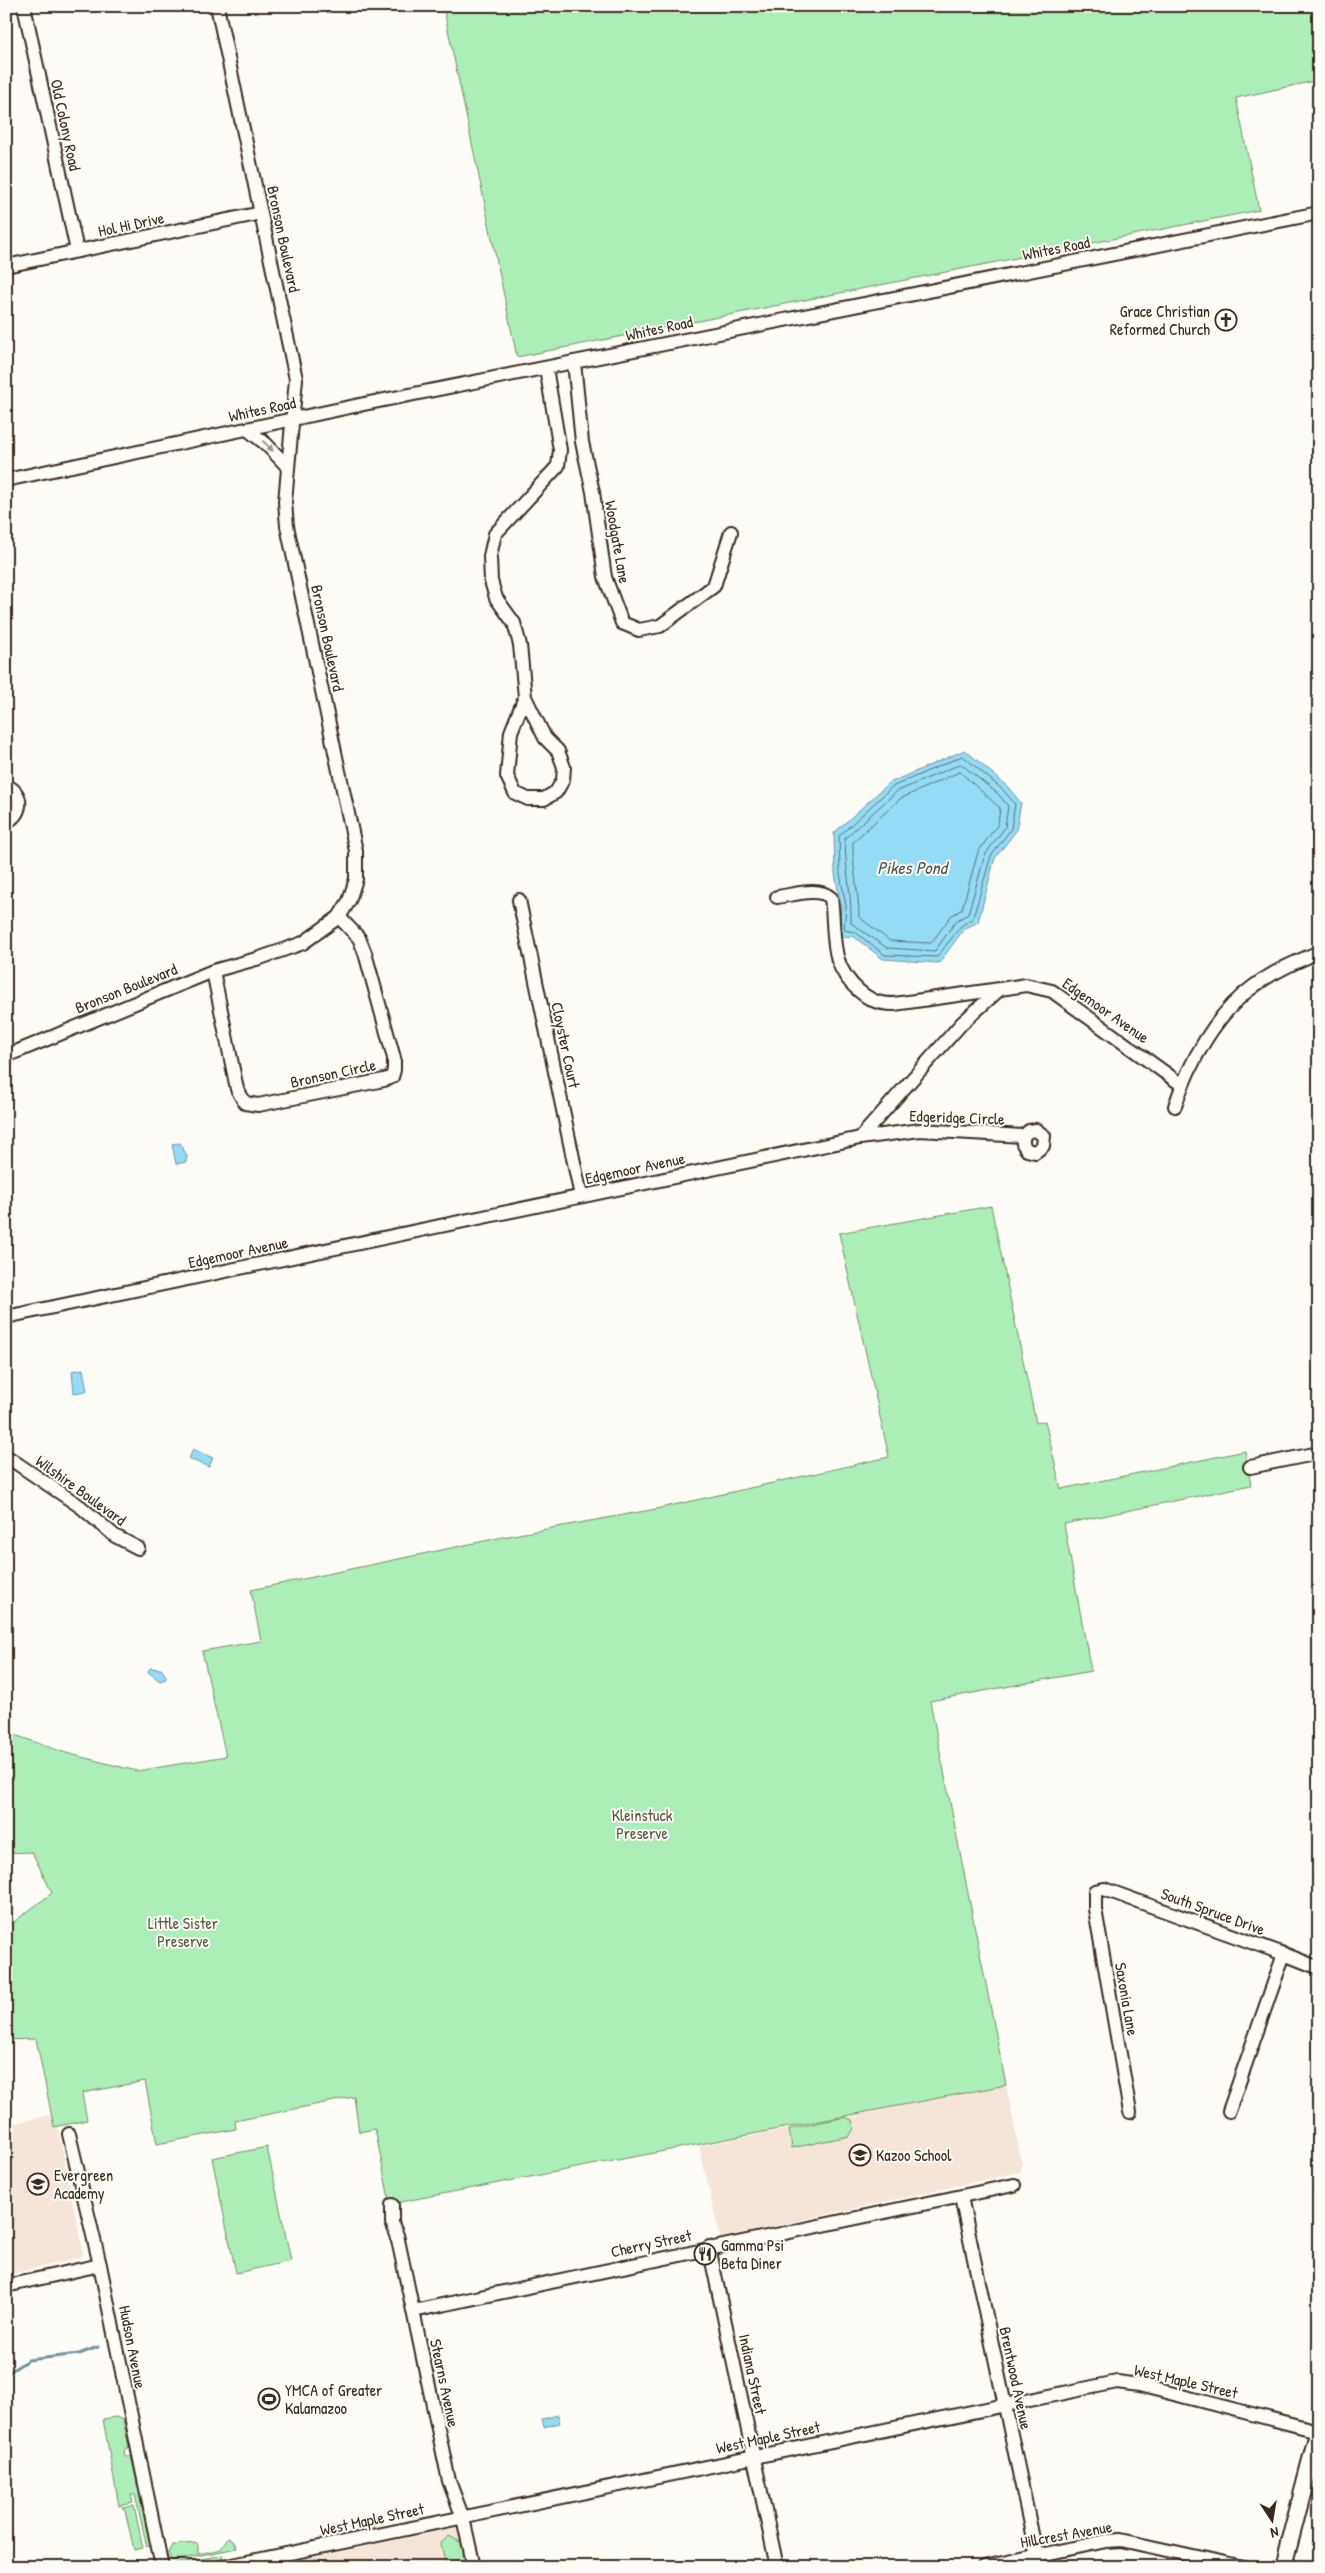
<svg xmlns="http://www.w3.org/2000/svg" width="1325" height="2573" font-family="'Patrick Hand',sans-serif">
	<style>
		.built { fill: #f4e5d8 }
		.green { fill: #aceeb7; stroke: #748c6a }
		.water { fill: #94dbf6; stroke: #7094a0 }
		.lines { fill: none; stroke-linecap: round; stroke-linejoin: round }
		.shore { stroke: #5f7174; stroke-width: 1 }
		.stream { stroke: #7094a0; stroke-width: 3 }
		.minor-casing { stroke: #3b2a1e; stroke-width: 16 }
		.major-casing { stroke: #3b2a1e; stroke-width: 20 }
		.minor { stroke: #fdfcf7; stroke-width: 12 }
		.major { stroke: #fdfcf7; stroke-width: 16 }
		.oneway { fill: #9c938a }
		.labels { text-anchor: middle; stroke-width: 4; stroke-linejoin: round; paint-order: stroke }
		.street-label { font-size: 16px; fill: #3b2a1e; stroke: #fdfcf7 }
		.poi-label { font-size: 16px; fill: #3b2a1e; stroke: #fdfcf7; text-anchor: start }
		.park-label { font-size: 16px; fill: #575b44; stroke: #fdfcf7 }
		.water-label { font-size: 18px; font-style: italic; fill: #515654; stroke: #fdfcf7 }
	</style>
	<rect width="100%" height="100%" fill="#fdfcf7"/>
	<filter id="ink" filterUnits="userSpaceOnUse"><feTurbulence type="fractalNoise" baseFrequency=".02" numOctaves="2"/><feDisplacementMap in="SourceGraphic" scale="10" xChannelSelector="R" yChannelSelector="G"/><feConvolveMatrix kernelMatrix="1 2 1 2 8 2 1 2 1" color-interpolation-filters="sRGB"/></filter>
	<g filter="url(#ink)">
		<g class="built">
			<path d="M1006,2085L1022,2164L1020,2172L720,2238L699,2146Z"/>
			<path d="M55,2114L83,2253L80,2258L6,2275V2125Z"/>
			<path d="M458,2527L466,2567H269Z"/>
		</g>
		<g class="green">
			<path d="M443,6H1319V80L1236,98L1259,210L517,357Z"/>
			<path d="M991,1206L1036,1423L1045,1421L1061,1489L1245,1451L1251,1485L1064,1524L1091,1671L930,1701L1006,2085L390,2204L375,2129L359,2132L354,2097L235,2121L236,2129L157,2144L145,2081L82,2093L87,2120L54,2127L36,2039L6,2040V1928L52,1893L32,1852L6,1853V1732L66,1753L137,1771L226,1756L202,1651L261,1641L251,1590L508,1536L656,1509L889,1457L839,1233Z"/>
			<path d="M845,2117L852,2120L854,2129L849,2136L792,2148L789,2129Z"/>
			<path d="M267,2147L291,2261L236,2273L212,2158Z"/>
			<path d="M116,2417L123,2420L129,2447L124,2450L125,2456H131L151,2546L147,2547L135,2495H131L133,2503L119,2506L103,2419Z"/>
			<path d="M134,2506L143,2548L134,2550L125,2510L122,2508Z"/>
			<path d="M449,2536L462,2543L469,2567H446L441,2543Z"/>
			<path d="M228,2537L233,2540L237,2548L172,2561L169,2551L172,2545L195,2543L198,2545V2554L221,2549Z"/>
			<path d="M223,2555L222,2559C209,2562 186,2571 173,2564Z"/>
		</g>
		<g class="water">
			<path d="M965,750L1007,786L1021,803L1016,831L995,858L978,922L964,929L939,963L883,959L853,936L839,938L841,906L835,874L834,833L889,783Z"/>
			<path d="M180,1143L187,1156L186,1162L176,1164L172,1144Z"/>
			<path d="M83,1369L87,1391L74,1393L72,1371Z"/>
			<path d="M193,1449L213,1458L209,1467L189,1459Z"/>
			<path d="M150,1668L161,1669L166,1676V1679L160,1681L148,1672Z"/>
			<path d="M558,2415L560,2423L544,2427L542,2419Z"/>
		</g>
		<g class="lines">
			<g class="shore">
				<path d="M963,756L1003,790L1015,804L1011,829L991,856L973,918L961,926L937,957L885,955L855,932L844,930L846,906L840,874L839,836L892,787Z"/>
				<path d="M961,764L998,794L1008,806L1005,827L985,855L968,914L956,921L935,951L887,948L851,923C852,895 845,867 845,838L896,792Z"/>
				<path d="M960,772L1000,808L998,824L978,852L962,909L951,916L931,943L890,941L859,917C859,892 852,867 853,842L900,799Z"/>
			</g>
			<path class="stream" d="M6,2374L28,2360L79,2354L98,2347"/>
			<g class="minor-casing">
				<g id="minor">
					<path d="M24,6L77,251"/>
					<path d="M6,266L261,213"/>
					<path d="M574,362L582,442L593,492L605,577L622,623L639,630L660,626L714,586L731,532"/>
					<path d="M247,429L266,444L287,466"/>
					<path d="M6,480L364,404L1319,213"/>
					<path d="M525,697L545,738L558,751L564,767L563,780L556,792L544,799H528L515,793L507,776L511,732L525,697L520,645L514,623L496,598L491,581L490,556L495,534L558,466L560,450L546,368"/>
					<path d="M6,788H11C24,798 21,815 6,822"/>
					<path d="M777,897C793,895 819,886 831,898C836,935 828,964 859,991C871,1001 879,1004 894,1004L1000,989"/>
					<path d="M519,900L581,1196"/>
					<path d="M213,971L237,1089L245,1103L258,1105L384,1080L392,1077L394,1070V1058L365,953L359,938L339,917"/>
					<path d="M6,1056L213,971L260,958L303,943L339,917L349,901L356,879V851L287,526L285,502L296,379L217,6"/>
					<path d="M1175,1106C1189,1063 1216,1013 1254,986C1274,971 1296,962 1319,952"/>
					<path d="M860,1138L920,1130L1023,1136L1029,1131L1036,1130L1044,1136L1043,1146L1035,1152L1027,1150L1023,1144V1136"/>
					<path d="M6,1317L860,1138L962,1023L1000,989L1026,985L1052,991L1182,1085"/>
					<path d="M6,1456L81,1507L115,1536L138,1548"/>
					<path d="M1250,1467L1319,1453"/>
					<path d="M1229,2111L1284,1954"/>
					<path d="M1130,2112L1095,1909V1891L1104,1889L1284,1954L1319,1968"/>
					<path d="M69,2134L100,2265L162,2567"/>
					<path d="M961,2197L1039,2567"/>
					<path d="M392,2205V2223L397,2235L449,2481L463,2518L474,2567"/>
					<path d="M709,2247L777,2567"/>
					<path d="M6,2286L100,2265"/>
					<path d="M413,2311L1014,2185"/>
					<path d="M1308,2473L1319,2475"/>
					<path d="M223,2567L1117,2382L1139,2385L1318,2431"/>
					<path d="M984,2567L1106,2541L1121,2540L1243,2567"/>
				</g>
			</g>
			<g class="major-casing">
				<path id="major" d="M1283,2567L1319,2429"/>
			</g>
			<use href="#minor" class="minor"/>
			<use href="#major" class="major"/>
		</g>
		<defs><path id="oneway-solid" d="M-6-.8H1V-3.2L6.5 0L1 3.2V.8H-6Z" transform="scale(1.25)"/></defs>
		<use class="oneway" href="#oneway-solid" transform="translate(268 446) rotate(44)"/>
	</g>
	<defs>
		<g id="church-ring" transform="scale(1.125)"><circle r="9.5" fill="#fdfcf7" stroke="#3b2a1e" stroke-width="1.5"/><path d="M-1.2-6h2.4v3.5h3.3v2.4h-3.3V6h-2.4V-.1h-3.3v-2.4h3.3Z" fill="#3b2a1e"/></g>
		<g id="school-ring" transform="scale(1.125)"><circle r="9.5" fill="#fdfcf7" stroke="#3b2a1e" stroke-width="1.5"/><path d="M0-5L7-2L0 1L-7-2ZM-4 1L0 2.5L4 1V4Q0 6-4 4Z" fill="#3b2a1e"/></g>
		<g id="restaurant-ring" transform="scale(1.125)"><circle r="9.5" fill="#fdfcf7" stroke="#3b2a1e" stroke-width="1.5"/><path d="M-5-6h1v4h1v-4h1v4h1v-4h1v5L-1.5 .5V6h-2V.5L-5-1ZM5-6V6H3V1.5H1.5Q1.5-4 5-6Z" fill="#3b2a1e"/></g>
		<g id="stadium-ring" transform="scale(1.125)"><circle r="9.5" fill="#fdfcf7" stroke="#3b2a1e" stroke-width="1.5"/><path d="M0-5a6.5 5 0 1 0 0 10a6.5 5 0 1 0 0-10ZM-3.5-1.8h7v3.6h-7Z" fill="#3b2a1e"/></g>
	</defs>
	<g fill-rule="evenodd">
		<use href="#church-ring" x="1226" y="320"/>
		<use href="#school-ring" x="860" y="2155"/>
		<use href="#school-ring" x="38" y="2184"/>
		<use href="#restaurant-ring" x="705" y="2254"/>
		<use href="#stadium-ring" x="269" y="2399"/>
	</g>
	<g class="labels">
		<g class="street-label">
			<text transform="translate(66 125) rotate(78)" y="6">Old Colony Road</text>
			<text transform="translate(131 224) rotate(-12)" y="6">Hol Hi Drive</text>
			<text transform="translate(284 239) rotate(78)" y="6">Bronson Boulevard</text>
			<text transform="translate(1056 248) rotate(-11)" y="6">Whites Road</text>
			<text transform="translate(659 328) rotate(-12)" y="6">Whites Road</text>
			<text transform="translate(262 409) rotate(-12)" y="6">Whites Road</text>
			<text transform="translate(618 542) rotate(80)" y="6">Woodgate Lane</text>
			<text transform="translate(328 638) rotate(78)" y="6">Bronson Boulevard</text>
			<text transform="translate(126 988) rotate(-22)" y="6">Bronson Boulevard</text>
			<text transform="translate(1106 1010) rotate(35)" y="6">Edgemoor Avenue</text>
			<text transform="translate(566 1045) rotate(78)" y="6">Cloyster Court</text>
			<text transform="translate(333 1073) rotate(-12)" y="6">Bronson Circle</text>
			<text transform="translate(957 1117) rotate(2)" y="6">Edgeridge Circle</text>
			<text transform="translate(635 1168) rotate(-12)" y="6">Edgemoor Avenue</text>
			<text transform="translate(238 1252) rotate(-12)" y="6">Edgemoor Avenue</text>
			<text transform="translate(81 1490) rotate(36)" y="6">Wilshire Boulevard</text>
			<text transform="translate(1213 1911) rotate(20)" y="6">South Spruce Drive</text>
			<text transform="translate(1127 1999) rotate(80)" y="6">Saxonia Lane</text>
			<text transform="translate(651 2243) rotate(-12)" y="6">Cherry Street</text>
			<text transform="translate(133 2347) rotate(79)" y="6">Hudson Avenue</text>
			<text transform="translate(753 2374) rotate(78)" y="6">Indiana Street</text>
			<text transform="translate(1016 2378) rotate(78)" y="6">Brentwood Avenue</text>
			<text transform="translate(1186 2381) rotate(13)" y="6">West Maple Street</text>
			<text transform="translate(445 2383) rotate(78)" y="6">Stearns Avenue</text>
			<text transform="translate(768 2437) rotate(-12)" y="6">West Maple Street</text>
			<text transform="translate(372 2519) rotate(-12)" y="6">West Maple Street</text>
			<text transform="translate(1066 2534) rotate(-10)" y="6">Hillcrest Avenue</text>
		</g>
		<g class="poi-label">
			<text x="1210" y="317" text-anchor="end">Grace Christian<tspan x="1210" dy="18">Reformed Church</tspan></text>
			<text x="876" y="2161">Kazoo School</text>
			<text x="54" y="2181">Evergreen<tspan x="54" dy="18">Academy</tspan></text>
			<text x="721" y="2251">Gamma Psi<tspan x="721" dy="18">Beta Diner</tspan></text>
			<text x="285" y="2396">YMCA of Greater<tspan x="285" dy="18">Kalamazoo</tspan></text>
		</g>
		<g class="park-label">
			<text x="642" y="1821">Kleinstuck<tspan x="642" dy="18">Preserve</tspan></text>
			<text x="183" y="1929">Little Sister<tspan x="183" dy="18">Preserve</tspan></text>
		</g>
		<g class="water-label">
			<text x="912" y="874">Pikes Pond</text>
		</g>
	</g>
	<rect width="1325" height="2573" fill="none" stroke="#fdfcf7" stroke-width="25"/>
	<rect x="12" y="12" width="1300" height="2548" fill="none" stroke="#3b2a1e" stroke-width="2" filter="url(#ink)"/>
	<g transform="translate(1272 2520) rotate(168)" stroke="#fdfcf7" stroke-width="4" paint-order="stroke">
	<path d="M0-4L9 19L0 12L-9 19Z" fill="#3b2a1e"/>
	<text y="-8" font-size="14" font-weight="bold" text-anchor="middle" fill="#3b2a1e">N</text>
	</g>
</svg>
